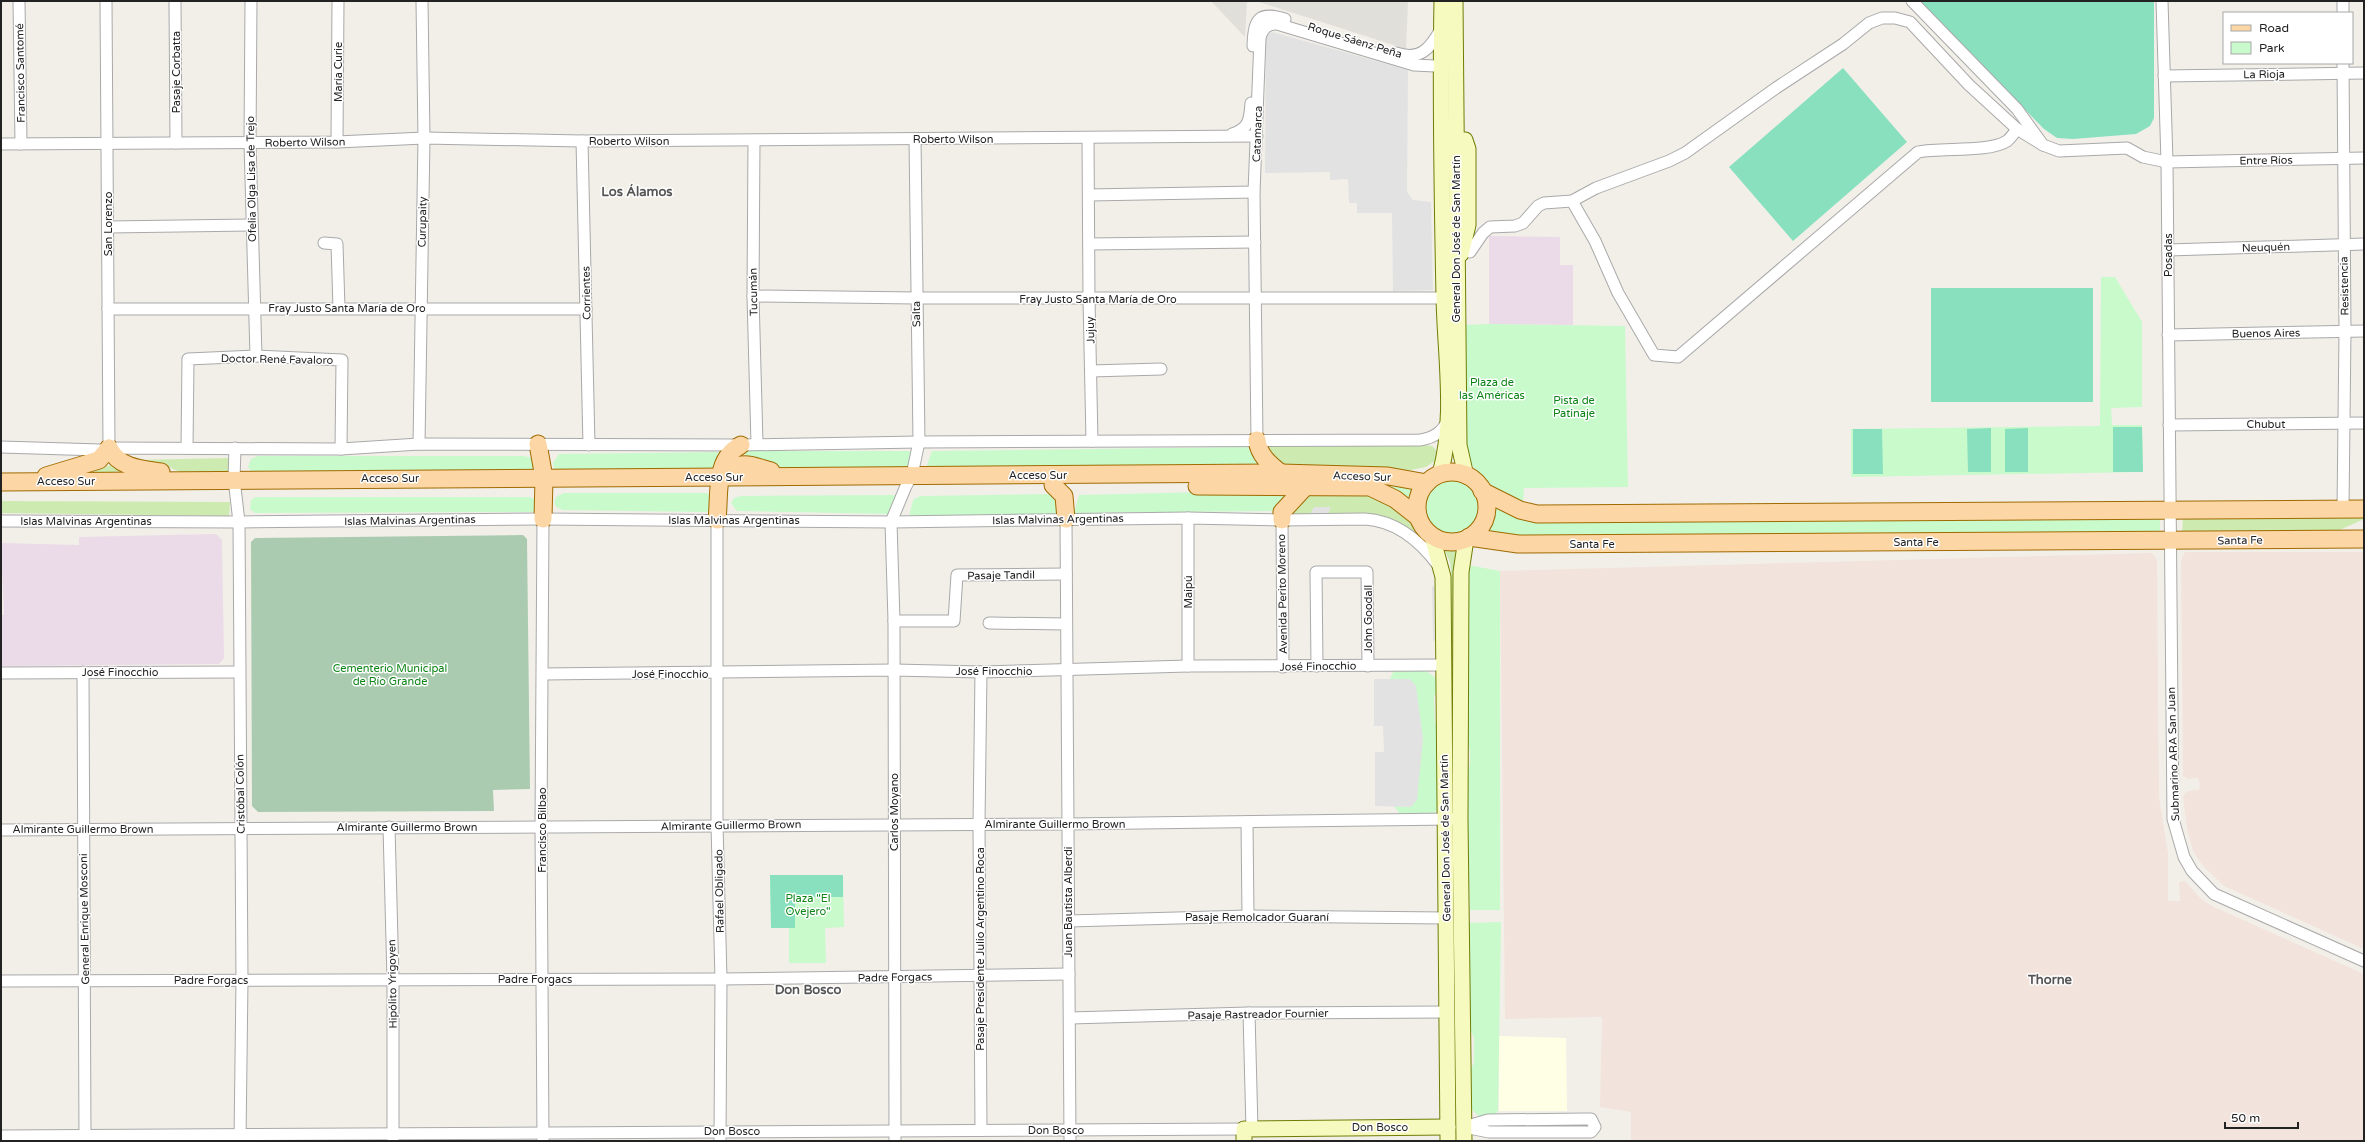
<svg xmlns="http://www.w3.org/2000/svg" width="2365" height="1142" font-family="'Varela Round',sans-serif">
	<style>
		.commercial { fill: #f2dad9 }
		.industrial { fill: #ebdbe8 }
		.education { fill: #ffffe5 }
		.military { fill: #f3e3dd }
		.airport { fill: #e1dfda }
		.grass { fill: #cdebb0 }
		.cemetery { fill: #aacbaf }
		.park { fill: #c8facc }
		.pitch { fill: #88e0be }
		.parking { fill: #e2e2e2 }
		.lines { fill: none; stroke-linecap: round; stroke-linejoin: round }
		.street-casing { stroke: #a9a9a9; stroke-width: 13 }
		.secondary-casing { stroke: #707d05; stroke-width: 17 }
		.primary-casing { stroke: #a06b00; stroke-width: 19 }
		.street { stroke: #fff; stroke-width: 11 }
		.secondary { stroke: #f7fabf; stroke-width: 15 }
		.primary { stroke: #fcd6a4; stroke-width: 17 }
		.labels { text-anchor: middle; stroke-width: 3; stroke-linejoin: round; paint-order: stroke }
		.street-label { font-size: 11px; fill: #222; stroke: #fff }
		.park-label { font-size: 11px; fill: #0c8416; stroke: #fff }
		.quarter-label { font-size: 13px; font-weight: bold; fill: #555; stroke: #fff }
	</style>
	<rect width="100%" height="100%" fill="#f2efe9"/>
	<path class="commercial" d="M254,1140H345V1141H251Z"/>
	<g class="industrial">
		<path d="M1489,236L1560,237V265H1573V325L1489,324Z"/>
		<path d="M216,534L222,540L224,658L219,664L1,666V615H4L1,543L79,545V537Z"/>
	</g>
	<path class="education" d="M1499,1036L1566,1038L1567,1111H1499Z"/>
	<g class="military">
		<path d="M2185,552H2364V949L2224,886L2203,866L2193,851L2187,829L2183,796L2188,791L2199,790L2200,784L2198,778L2188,779L2183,776L2181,560Z"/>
		<path d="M2152,553L2157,560L2159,797L2168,853V901H2180L2179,882L2185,881L2201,899L2214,907L2364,974V1141H1631V1112L1600,1107L1602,1017L1505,1019L1500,571Z"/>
	</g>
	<g class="airport">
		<path d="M1211,1H1247L1245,37Z"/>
		<path d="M1256,1H1408L1406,49Z"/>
	</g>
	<g class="grass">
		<path d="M1422,445L1432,446L1436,450V460L1426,467L1406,471L1281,468L1262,447Z"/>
		<path d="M229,458L230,472L184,474L167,466L136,460Z"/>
		<path d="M114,464L135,476L75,477Z"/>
		<path d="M1308,491C1328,491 1363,489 1381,498C1397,506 1411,523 1421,537L1419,538C1388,509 1367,516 1327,515L1330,507H1314L1310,515L1287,514Z"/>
		<path d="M1,501L230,502L229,516L1,513Z"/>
		<path d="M2364,516V519L2333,533H2182L2183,517Z"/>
		<path d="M1443,547L1460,550L1453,804L1451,571L1450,562Z"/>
	</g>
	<path class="cemetery" d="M523,535L527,539L530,789L493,790L494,811L258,812L252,806L251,542L255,538Z"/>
	<g class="park">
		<path d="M2101,277H2115L2142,322V407L2111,408L2112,425H2142L2143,472L1851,477V429L2100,426Z"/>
		<path d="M1489,324L1625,326L1628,487L1524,488L1523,505C1503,494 1483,484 1471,463C1460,444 1463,353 1462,325Z"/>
		<path d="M1247,447L1266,469L925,471L932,451Z"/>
		<path d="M742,451H912L908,471L790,469L750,460Z"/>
		<path d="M724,452L715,463L711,473H555L553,463L559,454Z"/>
		<path d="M258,456H524L532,458L536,466L533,471L252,472L248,467L251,459Z"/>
		<circle cx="1452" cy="507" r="28"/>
		<path d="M1368,482L1414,486L1408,503Z"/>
		<path d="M1291,490L1277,511L1074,513L1079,495Z"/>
		<path d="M564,493H707L712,497L711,509L706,512L563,510L556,507L554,502L557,496Z"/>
		<path d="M1055,494L1059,514L909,517L913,500L920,496Z"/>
		<path d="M895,495L890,514L737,511L731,503L734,498L741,496Z"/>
		<path d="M256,497H529L536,499L535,511L530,512L255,513L250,509L251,500Z"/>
		<path d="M1496,505L1516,514L2160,517V535L1540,537L1489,532L1493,522Z"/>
		<path d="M1468,565L1500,571V910H1470L1466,781C1470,767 1473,752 1466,739Z"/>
		<path d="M1394,670L1426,671L1437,679L1439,689L1434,696L1435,722L1440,724L1439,808L1432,815L1400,814L1394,806L1410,807L1390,679Z"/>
		<path d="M770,875H843L844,927L825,928L826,963H789V928H771Z"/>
		<path d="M1501,922L1498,1111L1493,1117H1480L1471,1109L1470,1072L1474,1062V1037L1470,1030L1469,923Z"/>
	</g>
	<g class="pitch">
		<path d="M1919,1H2154V118L2150,126L2136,134L2073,139L2057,138L2044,129Z"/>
		<path d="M1843,68L1907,142L1793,241L1729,167Z"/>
		<rect x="1931" y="288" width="162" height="114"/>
		<path d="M2113,427H2142L2143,472H2113Z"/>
		<path d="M1991,428V472H1968L1967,429Z"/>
		<path d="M2028,428V472H2005V429Z"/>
		<path d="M1853,429H1882L1883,474H1853Z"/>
		<path d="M770,875H843V897H795V928H771Z"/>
	</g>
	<g class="parking">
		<path d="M1272,32L1408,70L1407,192L1413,200L1431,202L1433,290L1393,291L1392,213H1357V203H1349L1348,179L1330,180V172L1265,173L1266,35Z"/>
		<path d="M1314,507H1331L1327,515H1310Z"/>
		<path d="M1438,584L1439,639L1433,641L1432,587Z"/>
		<path d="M1374,679H1410L1416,686L1423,739L1417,800L1411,807L1375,806V752H1384L1383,726H1374Z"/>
	</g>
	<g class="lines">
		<g class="street-casing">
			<g id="street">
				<path d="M19,1L21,144"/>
				<path d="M106,1L109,448"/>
				<path d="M175,1L176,143"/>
				<path d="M251,1L250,143L256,356"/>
				<path d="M1912,1L2017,109L2043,145L2059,151L2127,148L2143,157L2167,162L2364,158"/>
				<path d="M2162,1L2167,162L2173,819L2184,857L2192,871L2214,894L2364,961"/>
				<path d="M2343,13V1"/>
				<path d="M1253,46C1254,19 1258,11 1285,19"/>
				<path d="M1396,53C1420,61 1430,49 1441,29"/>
				<path d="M2343,63L2345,331L2343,509"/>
				<path d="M2164,76L2364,73"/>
				<path d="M1232,134C1249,129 1250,119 1251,103"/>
				<path d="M1088,138L1089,299L1092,441"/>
				<path d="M754,140L753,296L757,444"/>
				<path d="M582,141L589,445"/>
				<path d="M337,142L338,1"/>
				<path d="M1,144L337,142L424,138L582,141L1257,136"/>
				<path d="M1089,195L1254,192"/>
				<path d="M1572,201L1595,241L1618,293L1654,355L1678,357L1918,152C1942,147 1988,153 2007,141C2011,138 2014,133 2017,129"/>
				<path d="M108,227L251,225"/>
				<path d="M324,243L337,244L339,308"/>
				<path d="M1089,244L1255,242"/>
				<path d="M1462,247L1470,252L1483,233L1490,227L1515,226L1523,223L1538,206L1544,203L1572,201L1596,188L1669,161L1685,153L1776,88L1843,44L1869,23L1882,18H1895L1910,22L1969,85L2017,129L2043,145"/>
				<path d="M2168,250L2364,244"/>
				<path d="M753,296L916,298H1444"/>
				<path d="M108,309H586"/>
				<path d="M2168,335L2364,331"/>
				<path d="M1091,371L1161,369"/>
				<path d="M2169,425L2364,423"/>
				<path d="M1257,440L1254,192L1260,38C1262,29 1267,23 1277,24L1414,65L1435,66L1447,60"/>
				<path d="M419,444L424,138L422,1"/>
				<path d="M1,447L100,450L109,448L341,449L419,444L741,445L919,442L1420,440C1434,438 1443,432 1448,419"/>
				<path d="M187,448L188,359L256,356L342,360L341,449"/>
				<path d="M235,448L234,479L239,522L242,980L240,1141"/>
				<path d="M1188,518V666"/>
				<path d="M1066,519L1070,1141"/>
				<path d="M717,520V825L721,979L720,1141"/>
				<path d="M1282,520L1283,667"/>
				<path d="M1,521L239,522L543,519L891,522L1188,518L1282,520L1365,519C1397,521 1420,541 1438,565"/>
				<path d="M894,621H954L957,575L1066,574"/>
				<path d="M989,623L1066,624"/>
				<path d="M1317,666L1316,572H1367L1368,666"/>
				<path d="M83,672L85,1141"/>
				<path d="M1,673L238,672"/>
				<path d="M543,674L894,670L981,672L1188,666L1444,665"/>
				<path d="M1247,822L1248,916"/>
				<path d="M389,827L393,979V1140"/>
				<path d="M1,830L1068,824L1452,819"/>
				<path d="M1069,921L1248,916L1445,918"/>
				<path d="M1,981L721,979L1069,974"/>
				<path d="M1249,1013L1252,1129"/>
				<path d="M1070,1018L1249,1013L1446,1012"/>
				<path d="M1586,1119H1591L1595,1127L1591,1132H1489L1464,1127L1488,1120Z"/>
				<path d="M981,1130L979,824L981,672"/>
				<path d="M1,1136L1244,1129"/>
				<path d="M543,1141L541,826L543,519"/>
				<path d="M895,1141L894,621L891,522L906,486L912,475L919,442L915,139"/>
			</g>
		</g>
		<g class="secondary-casing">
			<g id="secondary">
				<path d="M1455,1L1459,445L1466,476"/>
				<path d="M1447,139L1465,140L1468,149V225L1461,254"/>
				<path d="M1440,474C1456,418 1445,355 1444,297C1442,198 1440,100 1442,1"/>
				<path d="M1432,536L1443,577L1448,1141"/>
				<path d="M1244,1141V1129L1448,1127"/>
				<path d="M1464,1141L1460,819L1461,572L1466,539"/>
			</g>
		</g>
		<g class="primary-casing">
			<g id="primary">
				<path d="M1257,440C1259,455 1269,464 1281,473"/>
				<path d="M538,444L544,478L543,519"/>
				<path d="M109,448C119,468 141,469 161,472"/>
				<circle cx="1452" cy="507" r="35"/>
				<path d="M46,476L99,460L109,448"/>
				<path d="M721,477C742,459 746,464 771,471"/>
				<path d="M1,482L1281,473L1388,476L1427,483"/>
				<path d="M1053,485L1064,496L1066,519"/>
				<path d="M1197,486L1370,487L1395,499L1418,517"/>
				<path d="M1482,491L1520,510L1537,514L2364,509"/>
				<path d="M717,520C720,493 714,459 741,445"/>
				<path d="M1282,520V512L1306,486"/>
				<path d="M1469,537L1518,544L2364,539"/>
			</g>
		</g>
		<use href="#street" class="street"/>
		<use href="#secondary" class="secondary"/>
		<use href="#primary" class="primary"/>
	</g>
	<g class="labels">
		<g class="street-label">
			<text transform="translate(1355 40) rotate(17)" y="4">Roque Sáenz Peña</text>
			<text transform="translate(176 72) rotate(-90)" y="4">Pasaje Corbatta</text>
			<text transform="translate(338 72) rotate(-90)" y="4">María Curie</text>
			<text transform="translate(20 73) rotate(-91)" y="4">Francisco Santomé</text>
			<text transform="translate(2264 74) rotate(-1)" y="4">La Rioja</text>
			<text transform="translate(1257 134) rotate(-88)" y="4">Catamarca</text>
			<text x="953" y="143">Roberto Wilson</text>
			<text x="629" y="145">Roberto Wilson</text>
			<text transform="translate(305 142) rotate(-1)" y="4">Roberto Wilson</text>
			<text transform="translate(2266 160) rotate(-1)" y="4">Entre Ríos</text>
			<text transform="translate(251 179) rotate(-91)" y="4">Ofelia Olga Lisa de Trejo</text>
			<text transform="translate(422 222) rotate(-89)" y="4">Curupaity</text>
			<text transform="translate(108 224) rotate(-90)" y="4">San Lorenzo</text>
			<text transform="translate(1456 239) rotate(-90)" y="4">General Don José de San Martín</text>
			<text transform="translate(2266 247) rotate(-2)" y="4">Neuquén</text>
			<text transform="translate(2168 255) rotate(-90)" y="4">Posadas</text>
			<text transform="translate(2344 286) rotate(-91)" y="4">Resistencia</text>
			<text transform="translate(753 292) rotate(-91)" y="4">Tucumán</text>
			<text transform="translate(586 293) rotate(-91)" y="4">Corrientes</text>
			<text x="1098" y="303">Fray Justo Santa María de Oro</text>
			<text x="347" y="312">Fray Justo Santa María de Oro</text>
			<text transform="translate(916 314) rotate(-91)" y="4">Salta</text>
			<text transform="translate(1090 330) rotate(-92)" y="4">Jujuy</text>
			<text transform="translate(2266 333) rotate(-1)" y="4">Buenos Aires</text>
			<text transform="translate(277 359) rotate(1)" y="4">Doctor René Favaloro</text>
			<text x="2266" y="428">Chubut</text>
			<text x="1038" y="479">Acceso Sur</text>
			<text transform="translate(1362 476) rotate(2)" y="4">Acceso Sur</text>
			<text x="714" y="481">Acceso Sur</text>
			<text x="390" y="482">Acceso Sur</text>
			<text x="66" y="485">Acceso Sur</text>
			<text transform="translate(1058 519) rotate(-1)" y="4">Islas Malvinas Argentinas</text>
			<text transform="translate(410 520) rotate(-1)" y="4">Islas Malvinas Argentinas</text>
			<text x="734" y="524">Islas Malvinas Argentinas</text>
			<text x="86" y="525">Islas Malvinas Argentinas</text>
			<text transform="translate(2240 540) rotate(-1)" y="4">Santa Fe</text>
			<text x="1916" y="546">Santa Fe</text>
			<text x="1592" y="548">Santa Fe</text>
			<text transform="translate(1001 575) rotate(-1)" y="4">Pasaje Tandil</text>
			<text transform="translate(1188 592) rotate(-90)" y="4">Maipú</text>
			<text transform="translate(1282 594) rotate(-91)" y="4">Avenida Perito Moreno</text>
			<text transform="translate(1368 619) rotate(-90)" y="4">John Goodall</text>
			<text transform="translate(1318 666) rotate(-1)" y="4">José Finocchio</text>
			<text x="994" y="675">José Finocchio</text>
			<text x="120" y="676">José Finocchio</text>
			<text x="670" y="678">José Finocchio</text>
			<text transform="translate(2173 754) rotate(-92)" y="4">Submarino ARA San Juan</text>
			<text transform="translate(240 794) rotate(-91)" y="4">Cristóbal Colón</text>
			<text transform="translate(894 812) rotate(-90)" y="4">Carlos Moyano</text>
			<text x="1055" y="828">Almirante Guillermo Brown</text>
			<text transform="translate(731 825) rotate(-1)" y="4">Almirante Guillermo Brown</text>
			<text x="407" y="831">Almirante Guillermo Brown</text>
			<text x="83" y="833">Almirante Guillermo Brown</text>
			<text transform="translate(542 830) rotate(-90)" y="4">Francisco Bilbao</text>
			<text transform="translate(1445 838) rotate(-91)" y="4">General Don José de San Martín</text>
			<text transform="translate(719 891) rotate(-91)" y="4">Rafael Obligado</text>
			<text transform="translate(1068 902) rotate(-90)" y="4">Juan Bautista Alberdi</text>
			<text x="1257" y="921">Pasaje Remolcador Guaraní</text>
			<text transform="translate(84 919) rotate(-91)" y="4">General Enrique Mosconi</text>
			<text transform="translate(980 949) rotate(-90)" y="4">Pasaje Presidente Julio Argentino Roca</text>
			<text transform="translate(895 977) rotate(-1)" y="4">Padre Forgacs</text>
			<text x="535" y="983">Padre Forgacs</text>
			<text x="211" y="984">Padre Forgacs</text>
			<text transform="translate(392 984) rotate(-91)" y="4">Hipólito Yrigoyen</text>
			<text transform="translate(1258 1014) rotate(-1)" y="4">Pasaje Rastreador Fournier</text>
			<text x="1380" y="1131">Don Bosco</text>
			<text x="1056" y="1134">Don Bosco</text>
			<text x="732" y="1135">Don Bosco</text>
		</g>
		<g class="park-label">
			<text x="1492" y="386">Plaza de<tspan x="1492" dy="13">las Américas</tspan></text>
			<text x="1574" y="404">Pista de<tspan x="1574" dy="13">Patinaje</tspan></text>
			<text x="390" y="672">Cementerio Municipal<tspan x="390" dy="13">de Río Grande</tspan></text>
			<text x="808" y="902">Plaza "El<tspan x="808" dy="13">Ovejero"</tspan></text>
		</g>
		<g class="quarter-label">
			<text x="637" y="196">Los Álamos</text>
			<text x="2050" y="984">Thorne</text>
			<text x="808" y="994">Don Bosco</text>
		</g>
	</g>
	<rect width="2365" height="1142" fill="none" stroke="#222222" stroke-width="4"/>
	<rect x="2223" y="12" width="130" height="52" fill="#ffffff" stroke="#a7a7a7"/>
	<rect x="2231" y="25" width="20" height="6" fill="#fcd6a4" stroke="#a7a7a7"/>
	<text x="2259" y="32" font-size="12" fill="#222222">Road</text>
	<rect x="2231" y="42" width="20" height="12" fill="#c8facc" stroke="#a7a7a7"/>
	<text x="2259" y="52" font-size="12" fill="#222222">Park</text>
	<path d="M2225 1122v6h73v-6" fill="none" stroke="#222222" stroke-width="2"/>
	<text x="2231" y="1122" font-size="12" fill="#222222" stroke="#ffffff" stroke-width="3" paint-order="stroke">50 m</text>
</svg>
